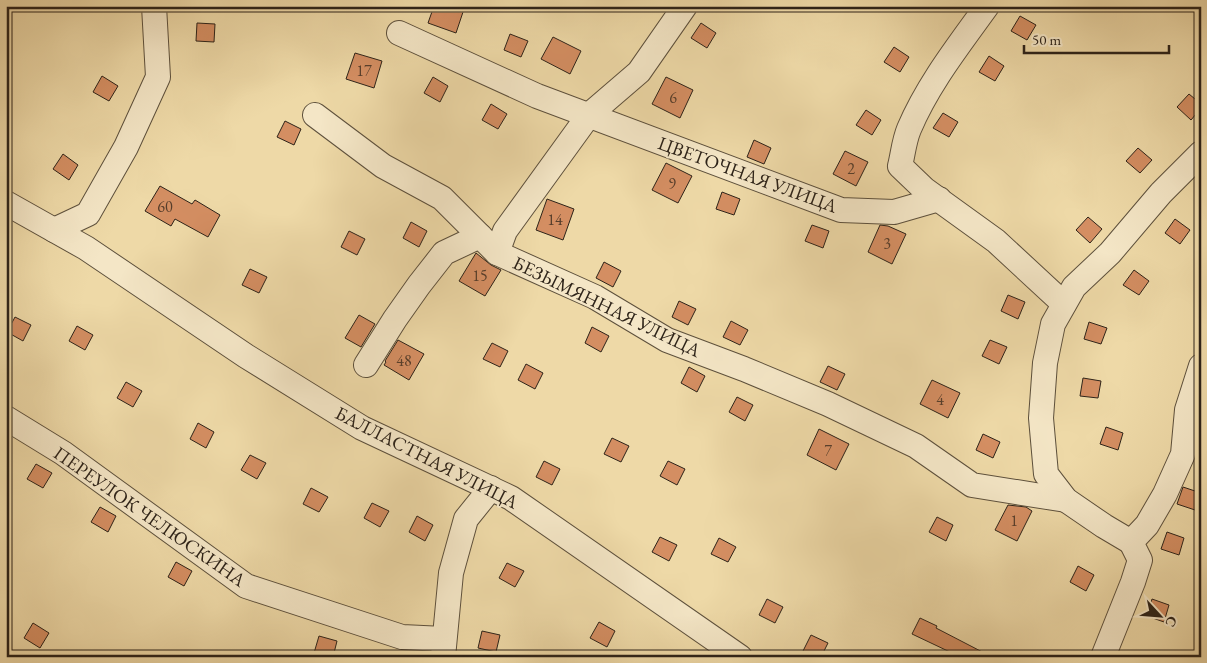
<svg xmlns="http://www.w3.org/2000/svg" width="1207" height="663" font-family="'EB Garamond',serif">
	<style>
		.building { fill: #d48e62; stroke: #2d2319 }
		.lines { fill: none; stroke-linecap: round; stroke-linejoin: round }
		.minor-casing { stroke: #5d503c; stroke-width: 26 }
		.minor { stroke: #f4e6c6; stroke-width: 24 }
		.labels { text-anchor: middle; stroke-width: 4; stroke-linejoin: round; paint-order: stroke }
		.number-label { font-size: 16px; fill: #573e2b }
		.street-label { font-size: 19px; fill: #2d2319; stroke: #f4e6c6 }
	</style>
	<rect width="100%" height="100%" fill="#eed9a7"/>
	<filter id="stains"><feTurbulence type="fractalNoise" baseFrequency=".004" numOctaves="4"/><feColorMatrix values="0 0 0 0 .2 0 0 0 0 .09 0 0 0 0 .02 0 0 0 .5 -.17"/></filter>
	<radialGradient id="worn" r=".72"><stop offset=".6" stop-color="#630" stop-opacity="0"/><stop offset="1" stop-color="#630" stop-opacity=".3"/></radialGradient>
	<g class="building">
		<path d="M434,6H465L456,33L428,23Z"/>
		<path d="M1020,16L1036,25L1027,40L1011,31Z"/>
		<path d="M197,23L215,24L214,42L196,41Z"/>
		<path d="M701,23L716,33L707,48L691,38Z"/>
		<path d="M510,34L528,41L521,57L504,50Z"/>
		<path d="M553,37L581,51L570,74L541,59Z"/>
		<path d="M894,47L909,57L900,72L884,62Z"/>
		<path d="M355,53L382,61L374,88L346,79Z"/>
		<path d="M989,56L1004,66L995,81L979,72Z"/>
		<path d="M102,76L118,86L109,101L93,92Z"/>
		<path d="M433,77L448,86L440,102L424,93Z"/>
		<path d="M666,77L693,90L680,118L652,104Z"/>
		<path d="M1189,94L1201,104V108L1191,120L1177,107Z"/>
		<path d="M491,104L507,114L498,129L482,120Z"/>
		<path d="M866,110L881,120L872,135L856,125Z"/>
		<path d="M943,113L958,122L949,137L933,128Z"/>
		<path d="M285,121L301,129L294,145L277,137Z"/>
		<path d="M754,140L771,148L764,164L747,157Z"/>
		<path d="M1138,148L1152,160L1140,173L1126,161Z"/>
		<path d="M845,151L868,162L856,186L833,174Z"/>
		<path d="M63,154L78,165L69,180L53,169Z"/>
		<path d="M666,163L692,176L678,203L652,190Z"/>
		<path d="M160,186L192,204L195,200L220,215L208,237L175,219L171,226L145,211Z"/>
		<path d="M722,192L740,199L734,215L716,209Z"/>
		<path d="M547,199L574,209L563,240L536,230Z"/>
		<path d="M1088,217L1102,229L1090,243L1076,230Z"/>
		<path d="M1175,219L1190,230L1180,244L1165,233Z"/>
		<path d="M411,222L427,231L419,247L403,238Z"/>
		<path d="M812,225L829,231L823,248L805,241Z"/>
		<path d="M880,225L888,226L906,234L892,264L868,252Z"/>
		<path d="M349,231L365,239L357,255L341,247Z"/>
		<path d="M476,253L491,265L501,270L485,296L459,281Z"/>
		<path d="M604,262L621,271L613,287L596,278Z"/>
		<path d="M250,269L267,277L259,293L242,285Z"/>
		<path d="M1134,270L1149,281L1139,295L1123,285Z"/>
		<path d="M1008,295L1025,302L1018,319L1001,311Z"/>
		<path d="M679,301L696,309L688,325L672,317Z"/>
		<path d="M359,315L375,324L361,347L345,338Z"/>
		<path d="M15,317L31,325L23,341L7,332Z"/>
		<path d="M731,321L748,330L740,345L723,337Z"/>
		<path d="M1089,322L1107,328L1101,344L1084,339Z"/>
		<path d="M77,326L93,335L85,350L69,341Z"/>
		<path d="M592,327L609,336L601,352L585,343Z"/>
		<path d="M398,340L424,354L409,380L384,365L386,362L385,361Z"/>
		<path d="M990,340L1007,347L999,364L982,356Z"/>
		<path d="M492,343L508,351L500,367L483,359Z"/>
		<path d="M526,364L543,373L535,389L518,380Z"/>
		<path d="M828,366L845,374L837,390L820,382Z"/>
		<path d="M689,367L705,376L697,392L681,383Z"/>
		<path d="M1083,378L1101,381L1098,398L1080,396Z"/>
		<path d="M932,380L960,393L948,418L920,404Z"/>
		<path d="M126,382L142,391L133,407L117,398Z"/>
		<path d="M737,397L753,405L745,421L729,412Z"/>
		<path d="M198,423L214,432L206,448L190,439Z"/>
		<path d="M1106,427L1123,433L1118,450L1100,444Z"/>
		<path d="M819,429L849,444L836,470L807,455Z"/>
		<path d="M983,434L1000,442L993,458L976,450Z"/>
		<path d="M612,438L629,446L621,462L604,454Z"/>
		<path d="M250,455L266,463L257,479L241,470Z"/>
		<path d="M544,461L560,469L552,485L536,477Z"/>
		<path d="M668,461L685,469L677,485L660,476Z"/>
		<path d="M36,464L52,473L43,488L27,479Z"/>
		<path d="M1183,487L1201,493L1195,510L1177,504Z"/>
		<path d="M311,488L328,497L319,512L303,504Z"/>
		<path d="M372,503L389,511L380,527L364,518Z"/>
		<path d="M1008,505L1026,507L1032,511L1017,541L995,530Z"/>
		<path d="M100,507L116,516L108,532L91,522Z"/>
		<path d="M417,516L433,525L425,541L409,532Z"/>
		<path d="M937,517L953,525L946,541L929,532Z"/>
		<path d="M1167,532L1184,538L1179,555L1161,549Z"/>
		<path d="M660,537L677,545L669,561L652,552Z"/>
		<path d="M719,538L736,547L728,562L711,554Z"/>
		<path d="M176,562L192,571L184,586L168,577Z"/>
		<path d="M507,563L524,571L515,587L499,578Z"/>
		<path d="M1078,566L1094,575L1086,591L1070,582Z"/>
		<path d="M767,599L783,607L775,623L759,615Z"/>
		<path d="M1152,599L1169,605L1164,622L1147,616Z"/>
		<path d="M920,618L937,626L936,628L992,657H948L950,652L912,634Z"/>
		<path d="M599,622L615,631L607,647L590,638Z"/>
		<path d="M33,623L49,633L40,648L24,638Z"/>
		<path d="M482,631L500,635L496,652L478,648Z"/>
		<path d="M811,635L828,643L821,657H815L803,651Z"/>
		<path d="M319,636L337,641L333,657H326L314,653Z"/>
	</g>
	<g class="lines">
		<g class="minor-casing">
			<g id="minor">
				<path d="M987,6C959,45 928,84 909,129C904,141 903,154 900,166L924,189L996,241L1064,304"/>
				<path d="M399,33L537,96L841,210L894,212L939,199"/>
				<path d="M315,115L383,166L442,198L497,253L595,297L667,340L744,369L828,404L916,446L972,485L1066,500"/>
				<path d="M6,203L86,248L246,356L362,428L511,498L740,657"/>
				<path d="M54,230L88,214L126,147L158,77L154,6"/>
				<path d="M497,253L505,231L589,115L639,72L685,6"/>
				<path d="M366,365L395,319L419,285L444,253L480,236"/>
				<path d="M6,418L63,453L246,586L402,637L444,639"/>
				<path d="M1131,542L1104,526L1066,500L1046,474L1041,418L1045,363L1053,324L1074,287L1110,253L1161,193L1201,153"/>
				<path d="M443,657L451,573L466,519L491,488"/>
				<path d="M1103,657L1133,582L1140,560L1131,542L1147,525L1165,494L1183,454L1187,410L1201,366"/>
			</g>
		</g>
		<use href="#minor" class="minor"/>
	</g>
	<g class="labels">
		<g class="number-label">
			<text x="364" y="76">17</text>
			<text x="673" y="103">6</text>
			<text x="851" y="174">2</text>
			<text x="672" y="189">9</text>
			<text x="165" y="212">60</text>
			<text x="555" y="225">14</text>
			<text x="887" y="249">3</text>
			<text x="480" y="281">15</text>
			<text x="404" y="366">48</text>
			<text x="940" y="405">4</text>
			<text x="828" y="456">7</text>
			<text x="1014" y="526">1</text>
		</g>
		<g class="street-label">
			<text transform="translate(748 174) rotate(20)" y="7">ЦВЕТОЧНАЯ УЛИЦА</text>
			<text transform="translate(607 306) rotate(26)" y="7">БЕЗЫМЯННАЯ УЛИЦА</text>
			<text transform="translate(427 457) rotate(27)" y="7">БАЛЛАСТНАЯ УЛИЦА</text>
			<text transform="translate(150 516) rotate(35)" y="7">ПЕРЕУЛОК ЧЕЛЮСКИНА</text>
		</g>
	</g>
	<rect width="1207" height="663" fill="none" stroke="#eed9a7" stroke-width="25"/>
	<rect x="8" y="8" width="1192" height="648" fill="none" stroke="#2d2319" stroke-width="2.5"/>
	<rect x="12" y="12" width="1182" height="638" fill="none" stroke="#2d2319"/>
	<g transform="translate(1160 616) rotate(116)" stroke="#f4e6c6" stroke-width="4" paint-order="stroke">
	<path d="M0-4L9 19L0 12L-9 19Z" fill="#2d2319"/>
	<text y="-8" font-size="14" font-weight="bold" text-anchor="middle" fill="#2d2319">С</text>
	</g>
	<path d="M1024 45v8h145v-8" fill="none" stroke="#2d2319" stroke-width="2.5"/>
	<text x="1032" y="45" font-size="15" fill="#2d2319" stroke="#f4e6c6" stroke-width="4" paint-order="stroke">50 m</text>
	<rect width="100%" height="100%" filter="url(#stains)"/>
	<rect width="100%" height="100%" fill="url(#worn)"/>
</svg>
